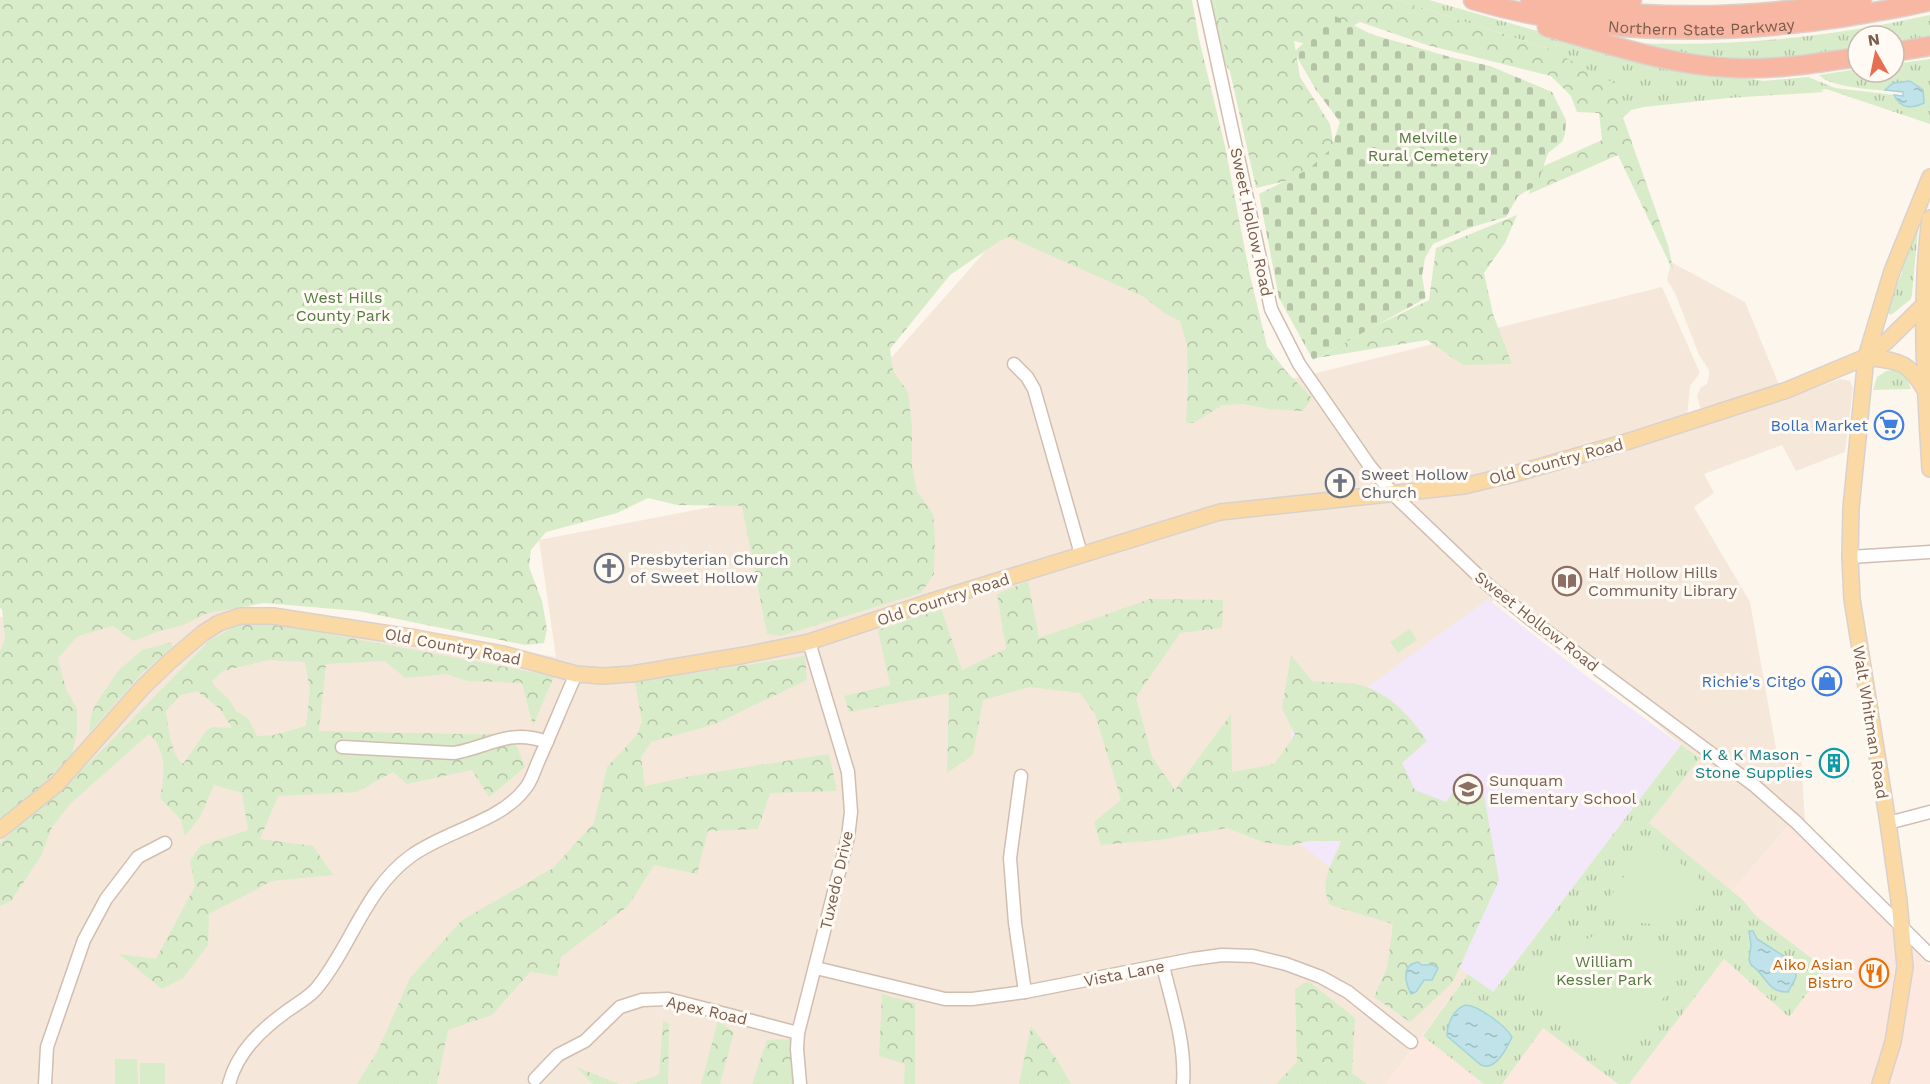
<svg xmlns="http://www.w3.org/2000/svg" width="1930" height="1084" font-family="'Work Sans',sans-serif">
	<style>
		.residential { fill: #f5e8da }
		.commercial { fill: #fde8e0 }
		.education { fill: #f3e8fa }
		.grass { fill: url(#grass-tufts) }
		.forest { fill: url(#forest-crowns); fill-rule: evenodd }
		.cemetery { fill: url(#cemetery-stones) }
		.garden { fill: #d8ecc9 }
		.water { fill: url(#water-ripples); stroke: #a5d3da; stroke-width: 1.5 }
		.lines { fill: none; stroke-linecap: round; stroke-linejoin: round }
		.minor-casing { stroke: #d1beb0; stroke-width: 15 }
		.major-casing { stroke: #dad1cd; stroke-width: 18 }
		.highway-casing { stroke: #dad1cd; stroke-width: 21 }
		.minor { stroke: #fff; stroke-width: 12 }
		.major { stroke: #fbd9a5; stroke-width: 15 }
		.highway { stroke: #f7b7a3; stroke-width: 18 }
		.labels { text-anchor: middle; stroke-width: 6; stroke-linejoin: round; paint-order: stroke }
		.street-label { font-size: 16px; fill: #7a5c4d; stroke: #fffaf3 }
		.park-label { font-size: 16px; fill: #537a41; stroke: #fffaf3 }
		.shop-label { font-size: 16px; fill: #366cbe; stroke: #fffaf3; text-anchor: end }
		.worship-label { font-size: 16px; fill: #5b616d; stroke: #fffaf3; text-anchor: start }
		.education-label { font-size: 16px; fill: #785e54; stroke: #fffaf3; text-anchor: start }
		.culture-label { font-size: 16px; fill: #0d838f; stroke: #fffaf3; text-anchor: end }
		.food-label { font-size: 16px; fill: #c56008; stroke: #fffaf3; text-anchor: end }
	</style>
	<defs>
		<pattern id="grass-tufts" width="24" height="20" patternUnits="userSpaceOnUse" patternTransform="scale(1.5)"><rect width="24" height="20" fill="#d8ecc9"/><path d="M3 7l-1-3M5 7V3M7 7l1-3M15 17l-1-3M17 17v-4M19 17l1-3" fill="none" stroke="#b4c2a5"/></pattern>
		<pattern id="forest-crowns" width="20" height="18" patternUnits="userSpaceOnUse" patternTransform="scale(1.5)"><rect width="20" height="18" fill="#d8ecc9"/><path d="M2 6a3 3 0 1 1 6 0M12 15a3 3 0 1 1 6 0" fill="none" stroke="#b4c2a5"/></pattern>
		<pattern id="cemetery-stones" width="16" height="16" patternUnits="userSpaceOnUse" patternTransform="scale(1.5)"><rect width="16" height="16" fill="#d8ecc9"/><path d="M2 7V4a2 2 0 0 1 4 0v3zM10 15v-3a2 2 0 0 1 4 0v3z" fill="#b4c2a5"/></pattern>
		<pattern id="water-ripples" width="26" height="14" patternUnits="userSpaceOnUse" patternTransform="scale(1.5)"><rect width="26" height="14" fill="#bfe3e8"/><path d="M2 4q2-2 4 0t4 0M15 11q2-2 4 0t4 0" fill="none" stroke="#a0bbbe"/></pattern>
	</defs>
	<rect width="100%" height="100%" fill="#fdf6ec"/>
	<g class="residential">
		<path d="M1004,230L1198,314L1216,398L1662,287L1700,373L1690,386L1687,418L1691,427L1794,396L1840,379L1850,381L1853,388L1845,452L1796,471L1782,445L1704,474L1714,493L1694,507L1750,602L1777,754L1801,752L1806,842L1789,825L1732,891L1648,823L1700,758L1681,745L1505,590L1493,601L1369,687L1268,790L1468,974L1386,1084H0V617L218,585L234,604L391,627L556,657L539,540L737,502L883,367Z"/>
		<path d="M1671,262L1745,302L1779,385L1703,410L1700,407L1697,396L1701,387L1707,384L1709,376V370L1699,355L1675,293L1667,280Z"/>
	</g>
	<g class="commercial">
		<path d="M1789,825L1930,966V1084H1629L1724,959L1789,1017L1826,969L1756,916L1743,900L1732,891Z"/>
		<path d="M1468,974L1543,1028L1618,1084H1386Z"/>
	</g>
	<path class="education" d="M1488,599L1584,674L1681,745L1492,993L1286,833L1292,719L1314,726Z"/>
	<g class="grass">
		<path d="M1210,0H1214L1230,71L1224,63Z"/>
		<path d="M1397,0H1429L1603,50L1726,75L1764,81L1808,77L1835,88L1903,96V92C1884,90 1831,89 1819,75L1858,69V72H1894V64L1930,59V124L1826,89L1821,90L1824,92L1728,98L1644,107L1631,110L1623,118L1620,109L1547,48Z"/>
		<path d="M1930,15V37L1894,42V36H1858V47C1804,55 1751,65 1697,60C1676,58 1654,48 1634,43C1737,47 1830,37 1930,15Z"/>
		<path d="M1919,219L1912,294L1911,299L1891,315L1888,313V309L1902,272L1903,258Z"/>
		<path d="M1893,370L1905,375L1911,389L1873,390L1877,377L1886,371Z"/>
		<path d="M1681,745L1700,758L1649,823L1743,900L1756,916L1826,969L1789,1017L1724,959L1629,1084H1618L1543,1028L1502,1084H1484L1423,1036L1468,974L1493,992Z"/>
	</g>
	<g class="forest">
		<path d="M0,0H1192L1199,39L1225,146L1249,271L1267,346L1285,370L1312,398L1303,411L1269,409L1243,404L1223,405L1193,423H1186L1188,382L1187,345L1180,321L1164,313L1144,297L1009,237L1001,240L950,275L890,349L893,371L908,392L912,425V466L917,491L933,514L935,537L934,574L921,593L781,636L767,634L742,506L677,505L648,498L617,513L546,532L531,550L529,567L542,601L547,629L544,643L525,645L358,611L264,603L208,613L183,625L160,631L133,641L113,626L78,636L58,658L66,689L77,709V732L72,755L31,796L0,820V652L5,638L2,609L0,608Z"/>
		<path d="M1214,0H1397L1547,48L1621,87L1620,109L1668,245L1674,273L1618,155L1529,194L1535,170L1602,140L1599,113L1577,112L1571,96L1551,76L1427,45L1360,22L1316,46L1294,41L1300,77L1330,124L1335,155L1313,175L1256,188Z"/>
		<path d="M1517,215L1505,243L1484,273L1493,314L1512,364L1463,365L1427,340L1317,358L1373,327L1429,300L1436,248Z"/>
		<path d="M1028,581L1039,638L1150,599L1223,600L1222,628L1180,633L1136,697L1152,757L1175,790L1231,714L1232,772L1274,764L1295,735L1282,708L1291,655L1312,681C1328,683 1349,681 1364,686C1392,696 1411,717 1427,741L1402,763L1415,790L1446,802L1468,771L1482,784L1499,880L1453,982L1410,1022L1374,997L1387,968L1393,924L1330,905C1318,881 1333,863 1341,841H1309L1288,846L1263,842L1227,828L1159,840L1101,845L1094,822L1121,800L1095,714L1080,693L1030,687L983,700L973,755L947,773L949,693L849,712L844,696L890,685L878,630L941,608L962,670L1006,649L997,594ZM1422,965H1427L1435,975L1432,980L1424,979L1416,992Z"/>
		<path d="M275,624L554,676L533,726L522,683L467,681L447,674L405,678L385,661L326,664L319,731L512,735L525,767L489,797L472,770L407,784L393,772L357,792L278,796L260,839L313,846L333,875L272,881L209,914L208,945L183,978L162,989L119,954L156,959L195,886L190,861L200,846L248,830L242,793L214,785L200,817L185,836L181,820L160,798C165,775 167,750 149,734L70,804L52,827L41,856L11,901L0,906V843L90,762L210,640L238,625ZM268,660L305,662L310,691L306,726L274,735L257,736L248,718L236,711L230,701L211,682L223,671ZM197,691L220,709L232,728L212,727L206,731L183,764C171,755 168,725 166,711L181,695Z"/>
		<path d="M172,642V647L141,674L89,733L91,716L95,705L118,671L142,650Z"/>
		<path d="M805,656L807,680L715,724L651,742L641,757L645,786L691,776L829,754L837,791L770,793L758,829L708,831L697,874L654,865L628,906L561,957L557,976L530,972L492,1015L448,1030L437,1084H357L378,1050L410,978L462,920L553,868L594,823L607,767L637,735L642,722L635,682Z"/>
		<path d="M1306,982L1311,983L1355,1018L1352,1073L1367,1084H1276L1297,1062L1295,989Z"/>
		<path d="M882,994L915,1003V1084H904L905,1064L879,1056Z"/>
		<path d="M663,1021L669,1023L668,1084H630L659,1075Z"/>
		<path d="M718,1021L734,1032L720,1084H701Z"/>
		<path d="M1031,1026L1058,1061L1071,1084H1019Z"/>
		<path d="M792,1039L795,1084H752L767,1040Z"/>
		<path d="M576,1067L619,1084H593Z"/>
	</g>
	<path class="cemetery" d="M1333,15L1371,34L1450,57L1490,66L1552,92L1566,120L1565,134L1562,142L1548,153L1537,185L1518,196L1506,217L1472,227L1433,244L1425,258L1422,276L1426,298L1313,360L1279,298L1259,194L1309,169L1331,149L1340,122L1316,90L1294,52Z"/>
	<g class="garden">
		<path d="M1410,629L1417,640L1398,653L1390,642Z"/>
		<path d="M1658,845L1713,890L1692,914L1664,925L1630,922L1604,906L1644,847Z"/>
		<path d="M1599,934L1642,944L1682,974L1611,1065L1603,1066L1523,986L1554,952Z"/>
		<path d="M115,1059H137L138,1084H115Z"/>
		<rect x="140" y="1063" width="25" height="21"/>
	</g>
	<g class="water">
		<path d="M1910,81L1923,90L1924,103C1911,109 1901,109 1894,95L1903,96V92L1885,90L1893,83Z"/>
		<path d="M1749,931H1753L1757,939L1795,963L1796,977L1788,992C1767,993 1766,974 1751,965L1749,960L1751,945Z"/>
		<path d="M1418,962L1422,965C1429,965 1432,963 1438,968L1432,980H1424L1416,992L1411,994C1405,982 1401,965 1418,962Z"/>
		<path d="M1466,1005C1479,1006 1506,1026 1512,1037C1507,1048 1495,1072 1481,1065L1447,1036C1447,1024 1454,1008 1466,1005Z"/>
	</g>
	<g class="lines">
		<g class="minor-casing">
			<g id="minor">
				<path d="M1204,0L1271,309L1299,364L1369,465L1394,495L1488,585L1529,618L1755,786L1796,822L1930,955"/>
				<path d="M1014,364L1027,377L1034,389L1081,554"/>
				<path d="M1850,557L1930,552"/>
				<path d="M342,747L454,753C490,747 508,728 547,742"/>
				<path d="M1021,776L1010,858L1015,923L1025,992"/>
				<path d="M1888,823L1930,812"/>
				<path d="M1163,966C1172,1004 1186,1044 1183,1084"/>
				<path d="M816,968L945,999H972L1025,992L1193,959L1222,955L1253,956L1286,964L1321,977L1348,992L1411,1042"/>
				<path d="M535,1079L558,1055L585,1041L620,1007L642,1000L668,999L798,1033"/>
				<path d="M45,1084L47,1047L84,940L106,899L138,857L165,843"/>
				<path d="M229,1084C237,1052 262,1029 287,1011C297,1004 309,997 316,989C351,947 365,889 411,856C445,831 499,822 524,790C531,783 534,771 538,762C551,733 563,703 576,674"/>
				<path d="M800,1084L797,1049L798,1033L848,837L851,812L848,772L809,642"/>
			</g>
		</g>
		<g class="major-casing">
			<g id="major">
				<path d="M1930,218C1919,302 1925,385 1930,469"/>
				<path d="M1866,357C1900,362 1906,359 1925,390"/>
				<path d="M0,830L57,784L143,687L169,662L203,633L219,623L240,616H273L416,638L503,654L576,674L603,676L632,674L745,655L809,642L929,602L1220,512L1464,486L1514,474L1623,443L1787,390L1866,357L1886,342L1930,299"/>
				<path d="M1880,1084L1893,1042L1905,967L1899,901L1888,823L1852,599L1850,557L1851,508L1866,357L1892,271L1930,177"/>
			</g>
		</g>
		<g class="highway-casing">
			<g id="highway">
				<path id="s1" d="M1473,0C1593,35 1722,36 1845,17C1873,12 1902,8 1930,1"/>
				<path d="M1530,0C1640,22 1751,19 1862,0"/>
				<path d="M1598,1L1632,0"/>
				<path d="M1547,27C1608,44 1671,66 1735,68C1776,70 1817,63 1858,57"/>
				<path d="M1894,52L1930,46"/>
			</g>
		</g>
		<use href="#minor" class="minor"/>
		<use href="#major" class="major"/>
		<use href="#highway" class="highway"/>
	</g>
	<defs>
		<g id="supermarket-ring" transform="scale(1.5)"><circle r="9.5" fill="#fffaf3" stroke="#3f7fe0" stroke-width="1.5"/><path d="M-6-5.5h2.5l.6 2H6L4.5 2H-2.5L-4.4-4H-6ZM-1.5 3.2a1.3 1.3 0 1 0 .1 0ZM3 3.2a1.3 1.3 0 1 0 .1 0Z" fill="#3f7fe0"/></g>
		<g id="church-ring" transform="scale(1.5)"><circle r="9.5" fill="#fffaf3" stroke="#6b7280" stroke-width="1.5"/><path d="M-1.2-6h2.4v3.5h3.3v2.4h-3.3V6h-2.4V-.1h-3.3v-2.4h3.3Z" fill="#6b7280"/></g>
		<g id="library-ring" transform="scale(1.5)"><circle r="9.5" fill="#fffaf3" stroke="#8d6e63" stroke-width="1.5"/><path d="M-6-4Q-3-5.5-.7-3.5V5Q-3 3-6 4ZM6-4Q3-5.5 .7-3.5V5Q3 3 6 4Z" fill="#8d6e63"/></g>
		<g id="shop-ring" transform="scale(1.5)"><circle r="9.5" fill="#fffaf3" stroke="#3f7fe0" stroke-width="1.5"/><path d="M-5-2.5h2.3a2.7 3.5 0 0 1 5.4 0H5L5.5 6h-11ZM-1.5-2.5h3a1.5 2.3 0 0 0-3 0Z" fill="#3f7fe0"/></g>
		<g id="building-ring" transform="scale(1.5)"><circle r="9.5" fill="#fffaf3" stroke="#0f9aa8" stroke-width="1.5"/><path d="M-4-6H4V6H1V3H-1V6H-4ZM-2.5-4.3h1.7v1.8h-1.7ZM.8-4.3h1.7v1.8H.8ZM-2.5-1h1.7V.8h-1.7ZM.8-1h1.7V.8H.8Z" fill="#0f9aa8"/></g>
		<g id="school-ring" transform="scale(1.5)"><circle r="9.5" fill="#fffaf3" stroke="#8d6e63" stroke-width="1.5"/><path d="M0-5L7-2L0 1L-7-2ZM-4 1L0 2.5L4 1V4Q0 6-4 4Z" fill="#8d6e63"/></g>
		<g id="restaurant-ring" transform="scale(1.5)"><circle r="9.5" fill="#fffaf3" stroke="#e8710a" stroke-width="1.5"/><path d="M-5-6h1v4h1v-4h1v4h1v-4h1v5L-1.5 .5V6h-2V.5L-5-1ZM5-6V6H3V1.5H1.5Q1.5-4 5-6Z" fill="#e8710a"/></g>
	</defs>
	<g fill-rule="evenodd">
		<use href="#supermarket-ring" x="1889" y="425"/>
		<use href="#church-ring" x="1340" y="483"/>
		<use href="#church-ring" x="609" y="568"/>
		<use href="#library-ring" x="1567" y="581"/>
		<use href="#shop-ring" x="1827" y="681"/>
		<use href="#building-ring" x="1834" y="763"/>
		<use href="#school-ring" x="1468" y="789"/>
		<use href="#restaurant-ring" x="1874" y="973"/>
	</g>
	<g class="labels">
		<g class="street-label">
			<text dy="6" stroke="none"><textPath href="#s1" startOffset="231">Northern State Parkway</textPath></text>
			<text transform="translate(1252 222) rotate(78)" y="6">Sweet Hollow Road</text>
			<text transform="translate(1556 461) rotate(-15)" y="6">Old Country Road</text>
			<text transform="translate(943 599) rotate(-18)" y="6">Old Country Road</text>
			<text transform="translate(1537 621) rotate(38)" y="6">Sweet Hollow Road</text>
			<text transform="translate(453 646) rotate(11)" y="6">Old Country Road</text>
			<text transform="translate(1871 722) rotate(81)" y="6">Walt Whitman Road</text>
			<text transform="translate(836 880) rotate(-77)" y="6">Tuxedo Drive</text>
			<text transform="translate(1124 973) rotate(-11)" y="6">Vista Lane</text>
			<text transform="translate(707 1010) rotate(13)" y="6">Apex Road</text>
		</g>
		<g class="park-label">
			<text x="1428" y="143">Melville<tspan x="1428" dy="18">Rural Cemetery</tspan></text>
			<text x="343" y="303">West Hills<tspan x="343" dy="18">County Park</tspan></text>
			<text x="1604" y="967">William<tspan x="1604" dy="18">Kessler Park</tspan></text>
		</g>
		<g class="shop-label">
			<text x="1868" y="431">Bolla Market</text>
			<text x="1806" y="687">Richie's Citgo</text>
		</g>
		<g class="worship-label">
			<text x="1361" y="480">Sweet Hollow<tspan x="1361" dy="18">Church</tspan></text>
			<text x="630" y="565">Presbyterian Church<tspan x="630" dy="18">of Sweet Hollow</tspan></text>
		</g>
		<g class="education-label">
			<text x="1588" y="578">Half Hollow Hills<tspan x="1588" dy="18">Community Library</tspan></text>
			<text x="1489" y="786">Sunquam<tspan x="1489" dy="18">Elementary School</tspan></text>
		</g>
		<g class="culture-label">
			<text x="1813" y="760">K &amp; K Mason -<tspan x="1813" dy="18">Stone Supplies</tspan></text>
		</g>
		<g class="food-label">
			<text x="1853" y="970">Aiko Asian<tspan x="1853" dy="18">Bistro</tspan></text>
		</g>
	</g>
	<g transform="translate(1876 54) rotate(351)"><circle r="28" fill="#fffaf3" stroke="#cabbb1" stroke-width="1.5"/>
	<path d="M0-4.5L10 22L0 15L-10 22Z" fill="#e76f51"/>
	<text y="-9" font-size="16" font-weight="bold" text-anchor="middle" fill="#7a5c4d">N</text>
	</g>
</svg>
